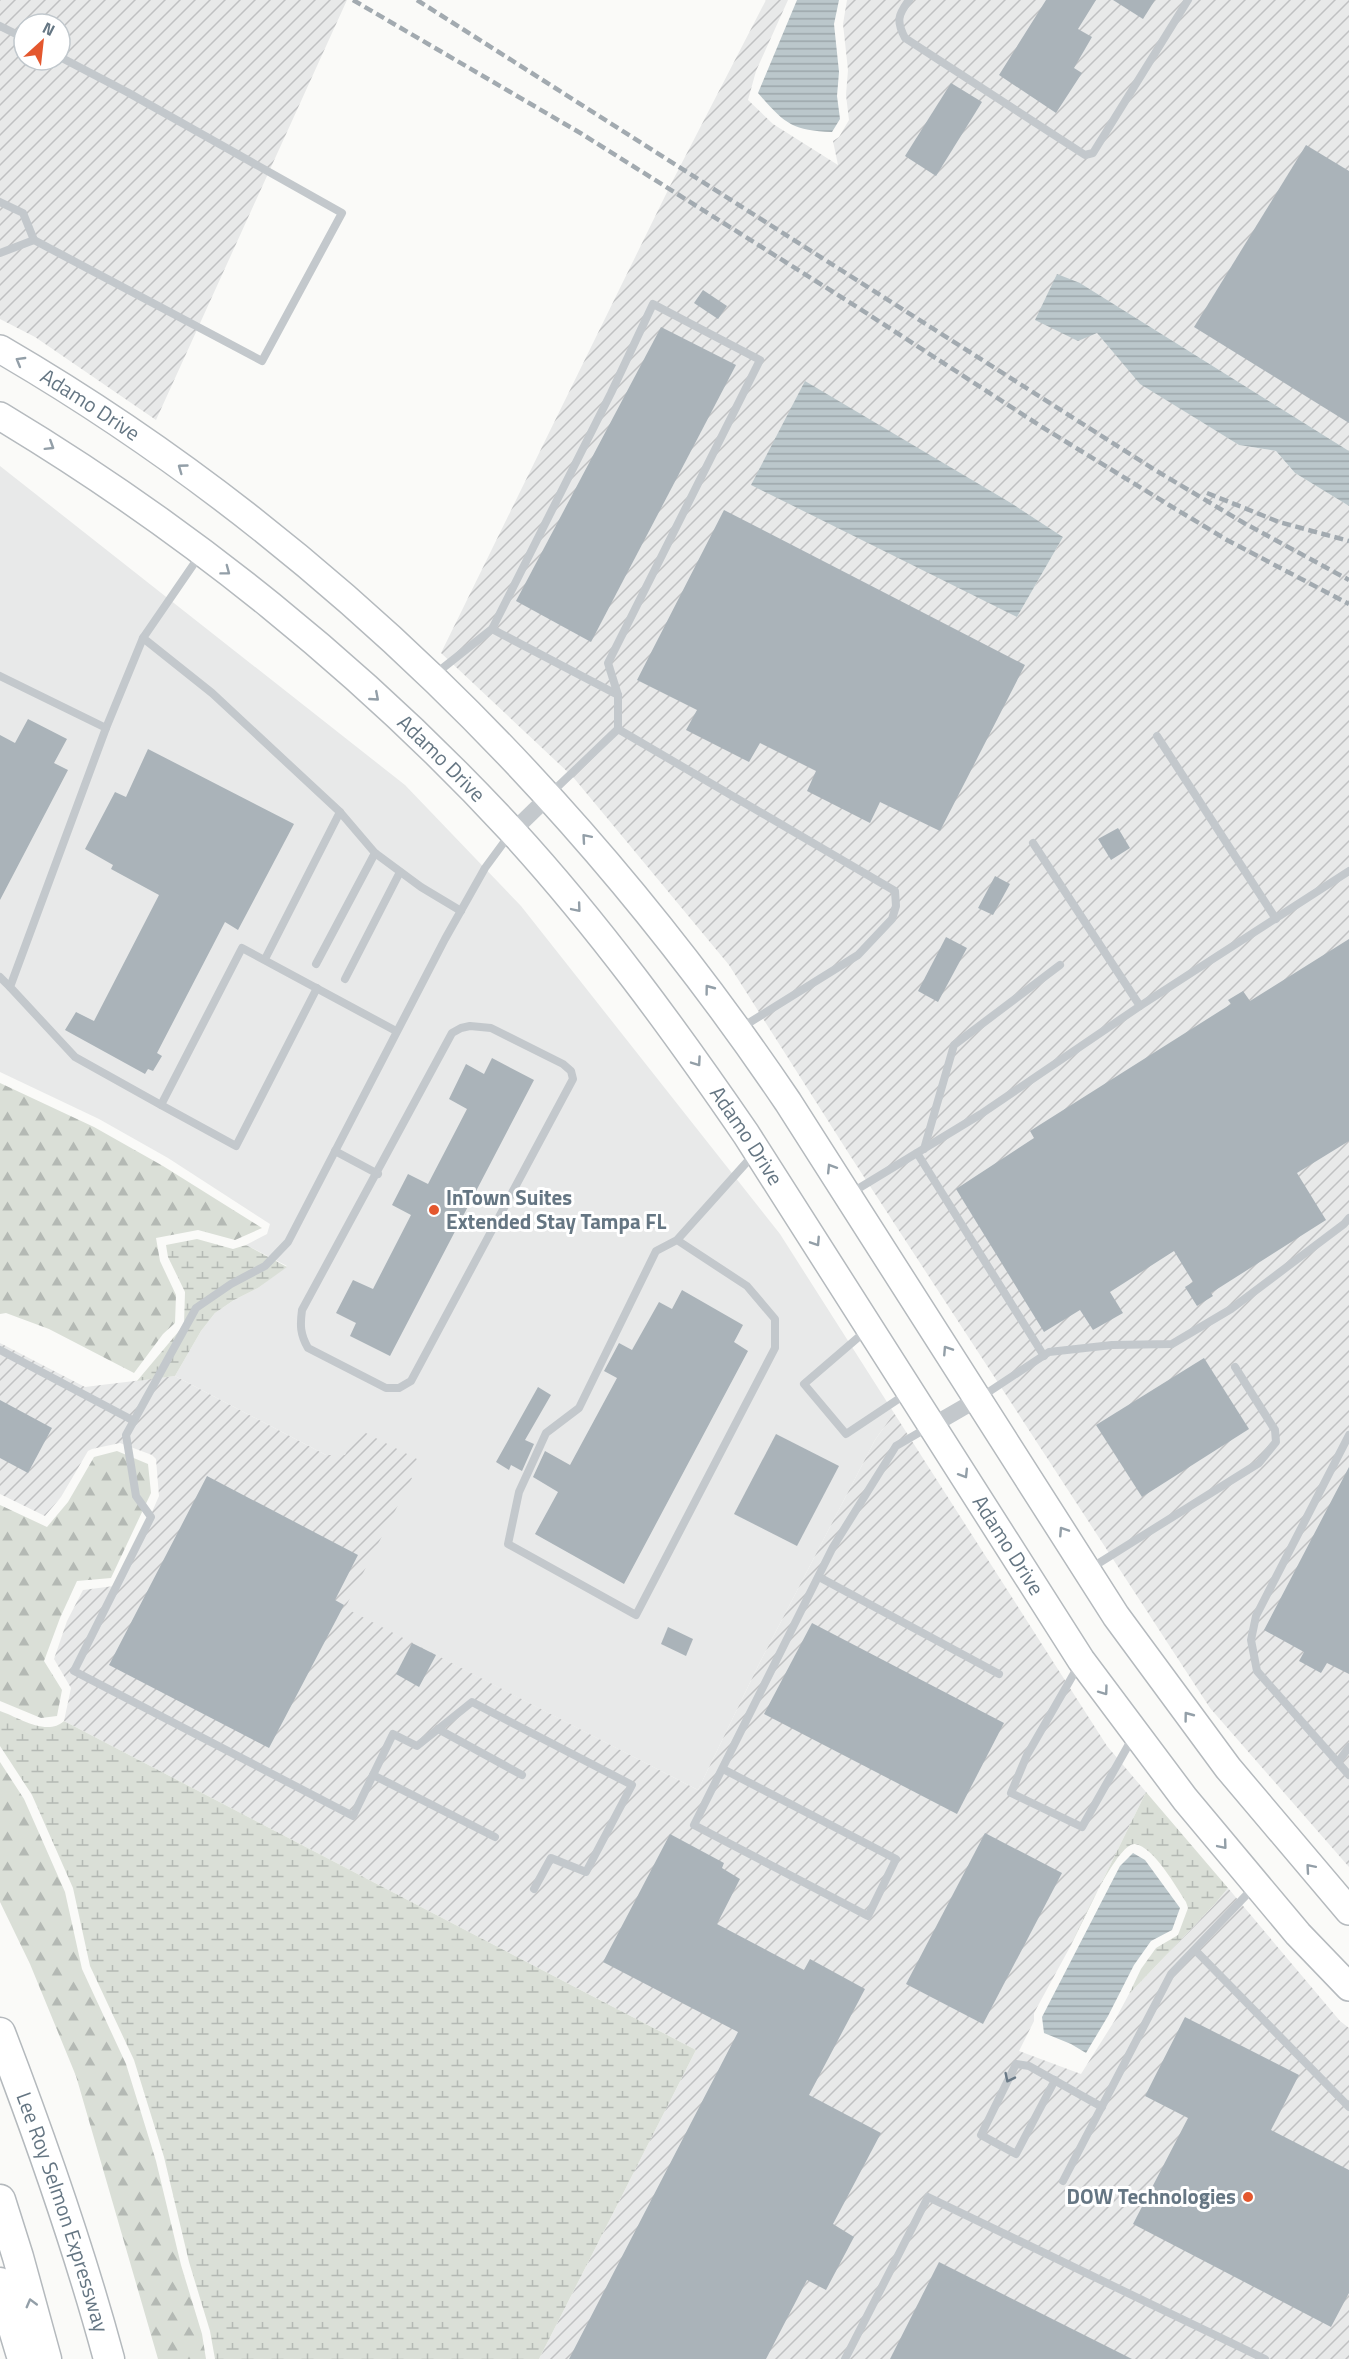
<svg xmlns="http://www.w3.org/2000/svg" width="1349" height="2359" font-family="'Titillium Web',sans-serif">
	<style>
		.built { fill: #e8e9e9 }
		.industrial { fill: url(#industrial-furrows); fill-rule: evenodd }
		.forest { fill: url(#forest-firs) }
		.wetland { fill: url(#wetland-marsh) }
		.water { fill: url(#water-rules) }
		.building { fill: #aab3b9 }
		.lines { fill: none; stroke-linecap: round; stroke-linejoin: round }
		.primary-casing { stroke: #b5babe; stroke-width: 30 }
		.motorway-casing { stroke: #b4b9bd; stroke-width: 33 }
		.service { stroke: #c3c8cc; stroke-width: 8 }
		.minor { stroke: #c3c8cc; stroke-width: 16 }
		.primary { stroke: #fff; stroke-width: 27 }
		.motorway { stroke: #fff; stroke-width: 30 }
		.rail { stroke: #a2aab0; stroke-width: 4.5; stroke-dasharray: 9 4.5; stroke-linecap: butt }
		.oneway { stroke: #939fa8 }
		.oneway2 { stroke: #6a7a87 }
		.poi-dot { fill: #e4572e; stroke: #fff; stroke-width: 2 }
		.labels { text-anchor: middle; stroke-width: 6; stroke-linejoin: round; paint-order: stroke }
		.street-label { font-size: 21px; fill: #657683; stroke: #fff }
		.poi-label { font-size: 21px; font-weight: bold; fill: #657683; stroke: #fff; text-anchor: start }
	</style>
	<defs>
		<pattern id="industrial-furrows" width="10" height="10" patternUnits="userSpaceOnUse" patternTransform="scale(1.5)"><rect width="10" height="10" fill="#e8e9e9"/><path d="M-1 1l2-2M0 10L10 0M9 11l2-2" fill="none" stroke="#c0c1c2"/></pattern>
		<pattern id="forest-firs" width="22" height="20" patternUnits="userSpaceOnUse" patternTransform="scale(1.5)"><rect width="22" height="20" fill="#dadfd7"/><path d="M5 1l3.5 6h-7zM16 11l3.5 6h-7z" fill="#b4b9b4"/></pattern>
		<pattern id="wetland-marsh" width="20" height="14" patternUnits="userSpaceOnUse" patternTransform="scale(1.5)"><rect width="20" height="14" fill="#dadfd7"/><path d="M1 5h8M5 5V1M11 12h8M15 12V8" fill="none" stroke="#b4b9b4"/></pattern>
		<pattern id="water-rules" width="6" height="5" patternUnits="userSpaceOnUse" patternTransform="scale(1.5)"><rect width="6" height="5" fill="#bbc7cb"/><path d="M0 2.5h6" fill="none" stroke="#9ca6aa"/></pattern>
	</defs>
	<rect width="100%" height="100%" fill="#fafaf8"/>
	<path class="built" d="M0,466L405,785L521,906L780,1234L894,1413L875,1440L758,1666L698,1790L344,1608L411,1478L345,1455H326L175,1376L201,1331L215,1313L234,1300L258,1288L287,1266L246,1245L267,1234L270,1224L168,1158L99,1119L0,1072Z"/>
	<g class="industrial">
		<path d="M0,0H347L156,420L35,337L0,319ZM24,24H60V60H24Z"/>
		<path d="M766,0H788L756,71L748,100L773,124L838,165L833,141L839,137L849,120L846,95L848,70L843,24L847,0H1349V451L1080,283L1097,333L1141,384L1239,445L1276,451L1295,473L1349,506V1867L1210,1708L851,1157L729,965L573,777L441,653L671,184ZM805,382L1011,503L1063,537L1017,617Z"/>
		<path d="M0,1343L85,1387L175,1376L326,1455H345L358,1429L417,1459L408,1476L412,1478L345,1608L698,1790L758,1666L875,1440L894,1413L1107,1746L1146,1792L1070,1947L1034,2013V2021L1019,2051L1081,2074L1115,2020L1129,1994L1214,1905L1228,1888L1340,2021L1349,2028V2359H539L696,2050L64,1721L71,1688L54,1659L67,1621L83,1590L114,1586L141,1537L159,1496L156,1459L152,1455L120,1443L92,1449L88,1451L61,1497L45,1516L0,1494Z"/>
	</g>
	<g class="forest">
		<path d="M0,1083L94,1127L163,1166L262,1228L235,1240L198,1230L156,1238L160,1261L176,1295L175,1323L163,1334L134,1373L49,1329L6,1313L0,1314Z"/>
		<path d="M117,1451L148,1464L151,1493L111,1578L77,1581L60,1618L44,1661L62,1690L57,1716L41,1718L0,1701V1505L47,1527L68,1502L94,1457Z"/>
		<path d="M0,1762L24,1799L65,1892L82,1969L126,2064L156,2161L181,2265L202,2334L206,2359H158L76,2076L30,1964L0,1902Z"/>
	</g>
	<g class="wetland">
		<path d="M197,1239L233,1249L246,1245L287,1267L258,1288L234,1300L215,1313L201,1331L175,1376L137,1381L184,1325L185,1292L168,1257L166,1245Z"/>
		<path d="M0,1711C18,1717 47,1737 64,1721L696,2050L539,2359H215L210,2331L189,2262L164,2157L134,2060L90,1966L73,1888L32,1795L0,1746Z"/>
		<path d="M1146,1792L1228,1888L1214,1905L1129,1994L1141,1969L1156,1948L1178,1935L1188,1908L1186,1902C1176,1887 1154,1847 1135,1844C1117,1842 1078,1931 1070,1947Z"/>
	</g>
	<g class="water">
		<path d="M797,0H839L834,24L839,72L837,96L840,119L832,132C792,131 784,123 758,93Z"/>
		<path d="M1057,274L1080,283L1349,451V506L1295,473L1276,451L1239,445L1140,384L1097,333L1078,341L1035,320Z"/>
		<path d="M805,381L1011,503L1063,537L1017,617L751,485Z"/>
		<path d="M1133,1853L1145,1860L1180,1908L1172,1930L1151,1941L1134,1965L1108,2016L1086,2053L1071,2044L1044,2033L1042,2017L1120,1866Z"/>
	</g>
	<g class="building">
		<path d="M1046,0H1096L1078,29L1092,37L1074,68L1082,73L1056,113L999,75Z"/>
		<path d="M1113,0H1155L1143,19Z"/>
		<path d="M951,83L982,102L936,176L905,156Z"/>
		<path d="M1306,145L1349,171V423L1194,327Z"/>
		<path d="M703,290L727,306L718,319L694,303Z"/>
		<path d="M661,327L736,365L591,642L516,601Z"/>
		<path d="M724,510L1025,665L940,831L880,802L870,823L807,791L816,771L760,743L749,762L686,730L697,710L637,680Z"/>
		<path d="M28,719L67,739L54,763L68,770L0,900V735L15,743Z"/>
		<path d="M148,749L294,824L238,930L225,922L157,1053L162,1056L153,1071L148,1069L145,1074L65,1030L76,1012L94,1021L159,895L111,869L113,865L85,849L115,792L126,797Z"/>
		<path d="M1118,828L1130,848L1111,860L1098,839Z"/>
		<path d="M995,876L1010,884L993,915L978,908Z"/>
		<path d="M946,937L967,948L938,1002L918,991Z"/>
		<path d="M1349,939V1141L1297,1173L1326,1220L1211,1293L1213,1296L1197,1306L1185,1287L1193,1282L1174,1251L1110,1292L1123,1313L1093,1330L1080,1310L1044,1332L956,1189L1034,1138L1030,1131L1231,1004L1228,1000L1243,991L1250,1001Z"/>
		<path d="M492,1058L534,1080L390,1356L350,1336L356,1323L336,1313L353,1280L373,1289L411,1215L392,1205L408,1174L428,1184L467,1109L449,1099L466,1064L484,1074Z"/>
		<path d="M682,1290L743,1325L734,1342L748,1351L624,1584L535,1534L558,1492L533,1477L545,1451L570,1465L617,1378L604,1371L619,1343L632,1350L659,1302L672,1309Z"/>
		<path d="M1204,1358L1249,1429L1142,1497L1096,1425Z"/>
		<path d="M538,1387L551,1395L525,1440L534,1444L522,1471L511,1465L509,1470L496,1462Z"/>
		<path d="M0,1400L52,1428L28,1473L0,1458Z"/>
		<path d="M776,1434L839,1466L797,1546L734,1514Z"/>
		<path d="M1349,1467V1674L1327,1663L1321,1673L1299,1661L1304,1652L1264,1630Z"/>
		<path d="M207,1476L358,1555L335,1600L344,1605L269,1748L109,1665Z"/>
		<path d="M812,1623L1004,1723L957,1814L764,1714Z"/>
		<path d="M668,1627L693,1639L686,1656L661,1644Z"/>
		<path d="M412,1643L436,1655L419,1687L396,1674Z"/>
		<path d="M985,1833L1062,1873L983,2024L906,1984Z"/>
		<path d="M670,1834L724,1863L722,1868L740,1879L717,1924L804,1970L810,1959L865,1989L809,2095L881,2133L833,2224L854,2237L826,2290L807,2280L766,2359H569L738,2032L603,1962Z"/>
		<path d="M1185,2017L1299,2075L1271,2130L1349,2170V2293L1331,2327L1133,2224L1188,2118L1145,2096Z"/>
		<path d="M939,2262L1132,2359H890Z"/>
	</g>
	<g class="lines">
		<g class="primary-casing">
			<g id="primary">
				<path id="s1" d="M0,349C318,534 583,799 788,1102L1116,1616L1228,1768L1349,1911"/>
				<path id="s2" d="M0,416C188,529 363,670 512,831C598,925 674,1029 746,1134L1081,1660L1185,1799L1298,1934L1349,1987"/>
			</g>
		</g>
		<g class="motorway-casing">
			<g id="motorway">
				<path id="s3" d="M0,2033C41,2140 79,2248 109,2359"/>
				<path d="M0,2200L18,2257L46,2359"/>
				<path d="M0,2283L23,2359"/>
			</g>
		</g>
		<g class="service">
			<path d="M909,0C898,15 896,21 905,38L1085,155L1093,153L1188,0"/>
			<path d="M0,26L24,38"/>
			<path d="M0,202L23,213L34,240"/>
			<path d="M0,253L34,240L262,361L342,213L127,92L60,57"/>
			<path d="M200,555L143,638L212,693L340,812L375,853L421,887L461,911"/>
			<path d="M492,629L618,695"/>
			<path d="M143,638L106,728L10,987L75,1057L161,1105L242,948L396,1031"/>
			<path d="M434,675L492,629L611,393L653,304L760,360L608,663L618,695V729"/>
			<path d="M0,676L106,728"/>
			<path d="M1157,736L1276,919"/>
			<path d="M551,793L618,729L895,891L896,906L892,919L858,955L739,1029"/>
			<path d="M510,834L485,868L445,939L288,1242L265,1266L231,1284L196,1308L126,1435L136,1496L151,1517L74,1671L353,1816L393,1734L417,1746L472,1702L632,1785L586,1872L551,1858L534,1889"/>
			<path d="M1033,843L1140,1006"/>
			<path d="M265,959L340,812"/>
			<path d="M316,964L375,853"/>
			<path d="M0,977L10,987"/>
			<path d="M345,979L400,872"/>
			<path d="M470,1026L491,1028L563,1064L571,1071L573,1079L411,1381L399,1388H386L308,1348C300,1334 300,1325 302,1310L452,1033L461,1028Z"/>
			<path d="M161,1105L236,1146L317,988"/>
			<path d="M924,1149L954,1045L1060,965"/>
			<path d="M335,1151L378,1174"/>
			<path d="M917,1153L1044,1356"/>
			<path d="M851,1193L981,1114L1140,1006L1349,871"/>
			<path d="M677,1240L656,1251L579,1408L546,1433L519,1492L508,1544L636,1615L775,1348V1319L747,1286L677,1240L755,1153"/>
			<path d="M868,1329L804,1384L846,1434L906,1394"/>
			<path d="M0,1350L134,1421"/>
			<path d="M981,1397L1049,1352L1112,1345L1172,1344L1231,1309L1344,1224L1349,1218"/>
			<path d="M1349,1435L1256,1616L1251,1640L1257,1671L1349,1775"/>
			<path d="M1091,1568L1259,1463L1276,1442L1275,1430L1235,1367"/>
			<path d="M819,1577L999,1674"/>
			<path d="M1080,1663L1027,1755L1011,1793L1082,1827L1133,1737"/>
			<path d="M438,1729L522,1775"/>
			<path d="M1338,1762L1349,1747"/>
			<path d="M723,1769L896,1859L868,1916L694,1825L833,1547L896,1446L927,1428"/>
			<path d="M373,1775L495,1837"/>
			<path d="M1195,1950L1349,2107"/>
			<path d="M1055,2080L1016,2154L981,2135L1016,2064L1029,2066L1102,2107"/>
			<path d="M1063,2181L1171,1974L1254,1887"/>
			<path d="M845,2359L928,2197L1265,2359"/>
		</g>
		<g class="minor">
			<path d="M512,832L549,796"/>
			<path d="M933,1425L978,1399"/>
		</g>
		<use href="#primary" class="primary"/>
		<use href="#motorway" class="motorway"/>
		<g class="rail">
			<path d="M353,0L582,134L857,307L1042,427L1169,505L1227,540L1349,604"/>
			<path d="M417,0L1155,470L1244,523L1349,580"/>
			<path d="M1207,493L1279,522L1349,541"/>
		</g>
	</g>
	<defs><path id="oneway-chevron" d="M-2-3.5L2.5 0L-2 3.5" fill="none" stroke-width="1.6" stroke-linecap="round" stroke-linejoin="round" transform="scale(1.5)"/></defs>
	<g class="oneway">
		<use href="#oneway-chevron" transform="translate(20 361) rotate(-150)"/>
		<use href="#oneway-chevron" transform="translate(50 446) rotate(32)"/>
		<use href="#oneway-chevron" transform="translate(182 468) rotate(-144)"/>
		<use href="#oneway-chevron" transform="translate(226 571) rotate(37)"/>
		<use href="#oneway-chevron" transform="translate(375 697) rotate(41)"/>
		<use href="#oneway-chevron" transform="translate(586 838) rotate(-131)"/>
		<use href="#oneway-chevron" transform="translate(577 908) rotate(50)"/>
		<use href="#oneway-chevron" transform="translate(709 989) rotate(-127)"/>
		<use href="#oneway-chevron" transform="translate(697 1062) rotate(55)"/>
		<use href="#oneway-chevron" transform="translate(831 1168) rotate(-122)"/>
		<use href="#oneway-chevron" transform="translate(816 1242) rotate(57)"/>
		<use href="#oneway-chevron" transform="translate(947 1350) rotate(-123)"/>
		<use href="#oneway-chevron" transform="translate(964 1474) rotate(58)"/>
		<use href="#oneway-chevron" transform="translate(1063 1531) rotate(-123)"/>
		<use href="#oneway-chevron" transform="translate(1104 1691) rotate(54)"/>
		<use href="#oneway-chevron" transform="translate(1188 1716) rotate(-127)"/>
		<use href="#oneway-chevron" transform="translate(1223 1845) rotate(50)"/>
		<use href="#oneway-chevron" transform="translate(1310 1868) rotate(-131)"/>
		<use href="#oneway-chevron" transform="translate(31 2303) rotate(-105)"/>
	</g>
	<use class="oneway2" href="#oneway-chevron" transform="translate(1009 2078) rotate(116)"/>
	<g class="poi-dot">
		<circle cx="434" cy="1210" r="6"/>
		<circle cx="1248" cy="2197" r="6"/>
	</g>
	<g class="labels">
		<g class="street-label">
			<text dy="7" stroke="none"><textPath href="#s1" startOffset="106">Adamo Drive</textPath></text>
			<text dy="7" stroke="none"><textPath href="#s2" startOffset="560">Adamo Drive</textPath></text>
			<text dy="7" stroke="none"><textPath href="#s2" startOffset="1046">Adamo Drive</textPath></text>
			<text dy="7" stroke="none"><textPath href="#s2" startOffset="1532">Adamo Drive</textPath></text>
			<text dy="7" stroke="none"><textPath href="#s3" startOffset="190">Lee Roy Selmon Expressway</textPath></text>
		</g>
		<g class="poi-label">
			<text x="446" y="1205">InTown Suites<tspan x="446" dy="24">Extended Stay Tampa FL</tspan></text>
			<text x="1236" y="2204" text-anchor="end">DOW Technologies</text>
		</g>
	</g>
	<g transform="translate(42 42) rotate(27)"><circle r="28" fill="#ffffff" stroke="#c1c8cd" stroke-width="1.5"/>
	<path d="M0-4.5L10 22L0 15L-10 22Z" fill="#e4572e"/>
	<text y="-9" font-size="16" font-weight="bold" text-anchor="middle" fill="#657683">N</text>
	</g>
</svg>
